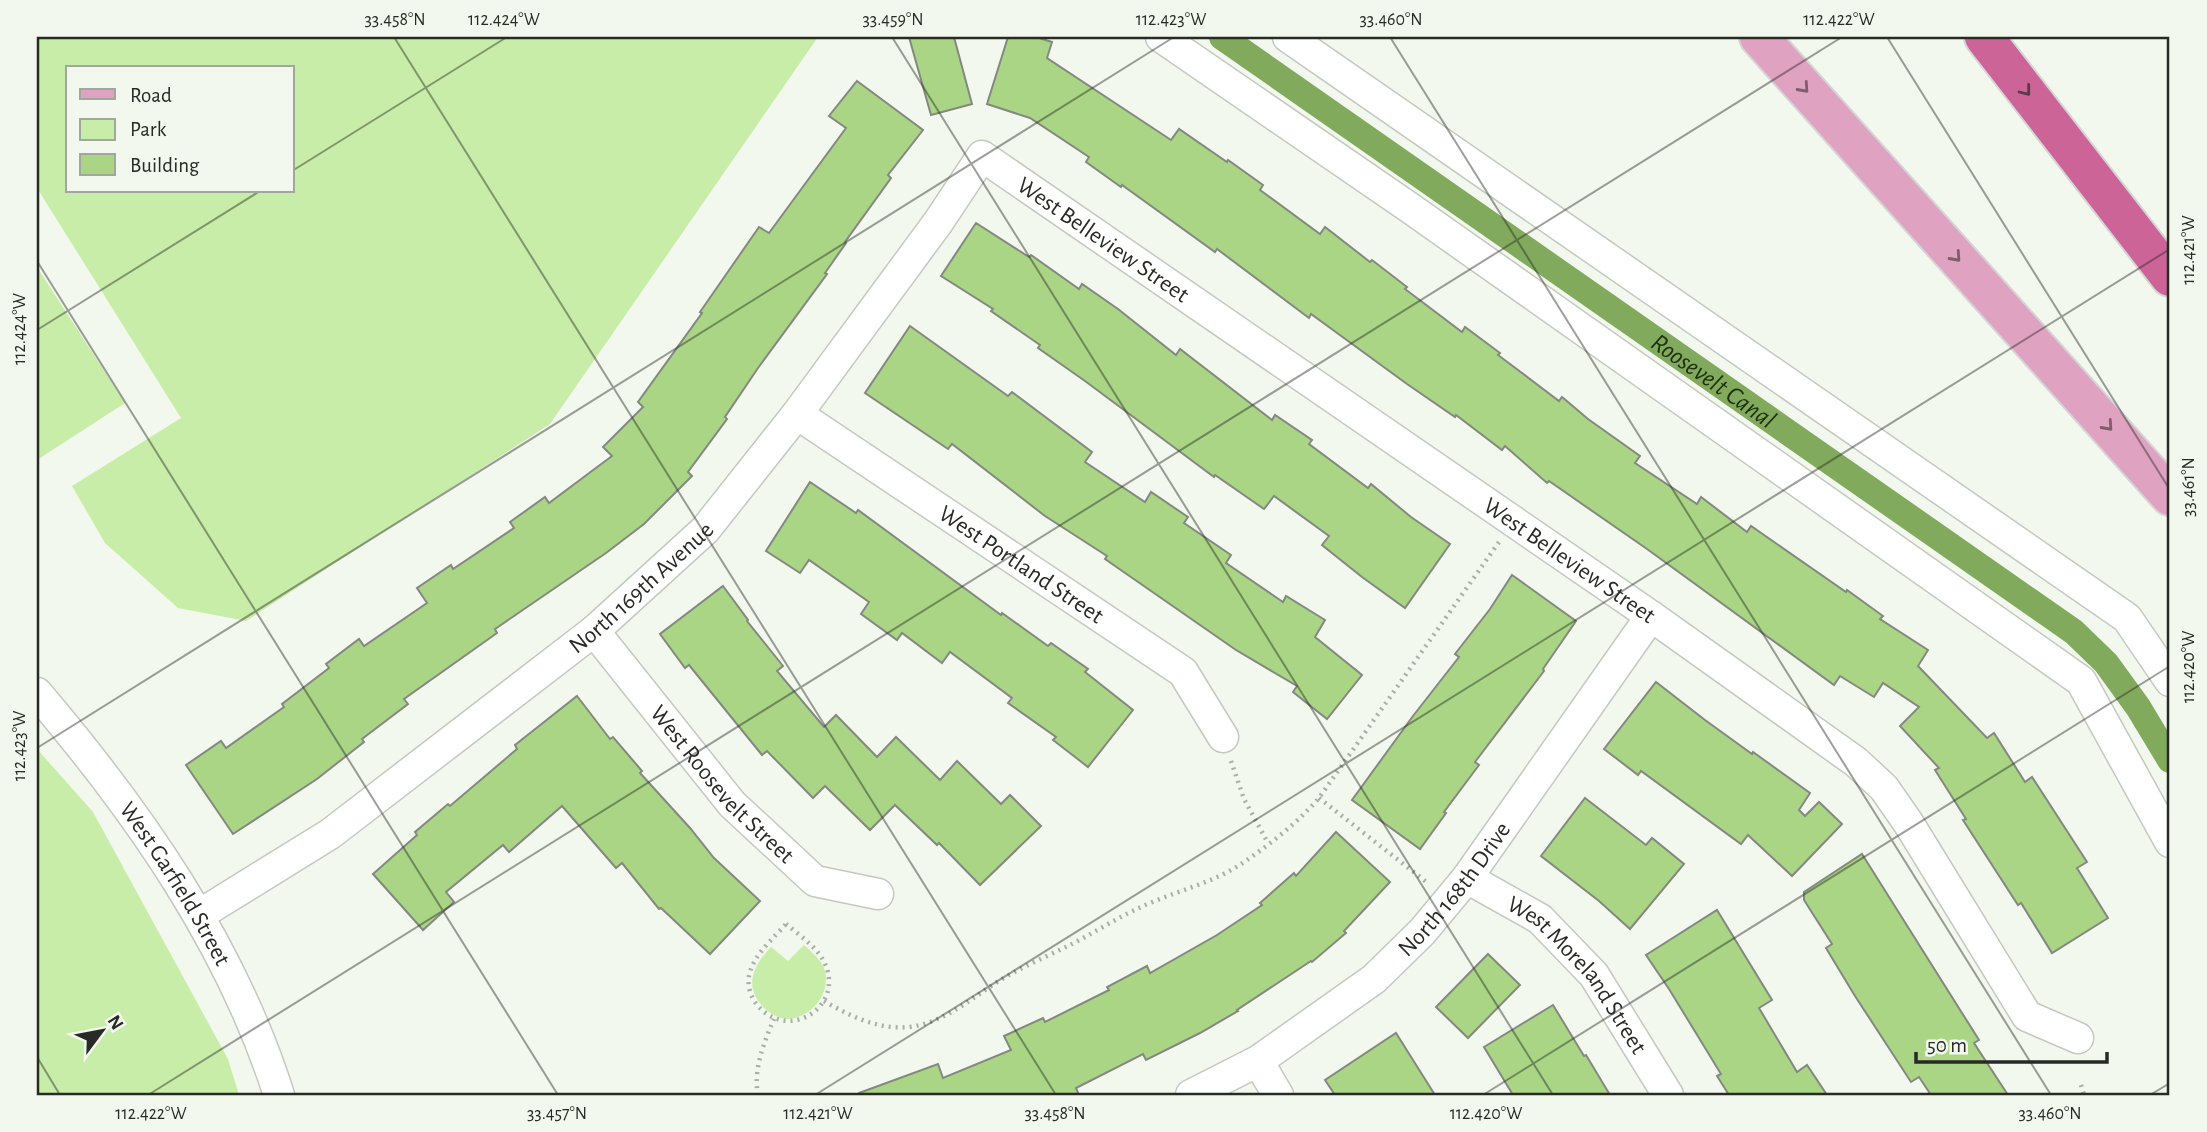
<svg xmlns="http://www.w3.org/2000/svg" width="2207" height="1132" font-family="'Alegreya Sans',sans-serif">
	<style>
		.green { fill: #c8eda8; fill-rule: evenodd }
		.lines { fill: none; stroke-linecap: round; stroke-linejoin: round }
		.canal { stroke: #81aa5c; stroke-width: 26 }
		.building { fill: #aad585; stroke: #848980; stroke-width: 2 }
		.minor-casing { stroke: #c4c9c0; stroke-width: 33 }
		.major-casing { stroke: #d4d4d4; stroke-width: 42 }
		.highway-casing { stroke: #d4d4d4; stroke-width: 42 }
		.path { stroke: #a9aea6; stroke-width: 4.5; stroke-dasharray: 2 5; stroke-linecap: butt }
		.minor { stroke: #fff; stroke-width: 30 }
		.major { stroke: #e0a2c1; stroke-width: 38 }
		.highway { stroke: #cc6497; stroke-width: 38 }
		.oneway { stroke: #7b606c }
		.oneway2 { stroke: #593b48 }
		.ticks { fill: none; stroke: #282a26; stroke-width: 2; stroke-opacity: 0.45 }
		.labels { text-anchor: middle; stroke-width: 5; stroke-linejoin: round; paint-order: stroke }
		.street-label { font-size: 24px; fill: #282a26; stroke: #f2f8ee }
		.water-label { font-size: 26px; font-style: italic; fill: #203110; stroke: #f2f8ee }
		.neatline { fill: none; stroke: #282a26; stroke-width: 2.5 }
		.ticks-label { font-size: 18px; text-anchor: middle; fill: #282a26 }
	</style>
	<rect width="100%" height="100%" fill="#f2f8ee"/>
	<g class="green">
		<path d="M37,37H818L550,424L246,621L178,608L105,543L72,486L181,418L37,188ZM68,68H292V191H68Z"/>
		<path d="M37,267L125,403L37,460Z"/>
		<path d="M37,749L93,812L228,1059L239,1095H37Z"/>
		<path d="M804,945C810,951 818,957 822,964C835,988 814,1018 788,1019C779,1019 771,1014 764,1008C743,986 753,966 771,947L788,961Z"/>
	</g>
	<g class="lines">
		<path class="canal" id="s1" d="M1222,37L2074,632L2106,663L2138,707L2170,760"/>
	</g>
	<g class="building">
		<path d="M909,37H954L972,104L931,115Z"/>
		<path d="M1008,37H1036L1052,42L1047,58L1171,140L1179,129L1227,162L1228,160L1263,185L1260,190L1320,234L1325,227L1370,262L1372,260L1407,287L1405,289L1462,332L1465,327L1500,353L1498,355L1559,401L1562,397L1588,419L1640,456L1635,463L1697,504L1701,497L1747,532L1751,526L1846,592L1847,590L1883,616L1880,619L1928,650L1918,666L1987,738L1994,733L2025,782L2032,777L2087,862L2077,868L2108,918L2052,953L2021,903L2018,905L1963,820L1966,819L1935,770L1939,768L1900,726L1919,707L1883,683L1874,697L1840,676L1834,685L1647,549L1549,481L1547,483L1505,446L1502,450L1456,415L1455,417L1407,384L1311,314L1309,318L1217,249L1215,252L1122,185L1121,187L1086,162L1089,157L1030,118L987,104Z"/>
		<path d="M857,81L923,130L888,175L891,178L845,242L846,243L825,273L827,274L758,368L725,417L727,419L688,472L692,476L644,524L606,553L495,629L497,633L404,699L408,704L362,739L364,742L317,779L233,834L186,765L221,741L226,748L284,707L282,704L329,668L326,664L359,639L364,646L427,603L417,588L451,565L453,569L514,528L510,522L545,497L549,503L612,456L603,447L643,407L638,402L702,313L700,312L759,227L769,233L846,128L829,116Z"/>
		<path d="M976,223L1029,257L1031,255L1079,289L1082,284L1118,309L1176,355L1180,349L1272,420L1275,415L1312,440L1309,444L1368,488L1371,484L1411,517L1450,544L1405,608L1362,577L1322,545L1329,536L1274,496L1264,509L1215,475L1214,477L1085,381L1038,348L1040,345L991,311L993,309L941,276Z"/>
		<path d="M910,326L1008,396L1012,392L1092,452L1085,462L1145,502L1151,492L1188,517L1184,523L1231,555L1226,563L1283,602L1286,596L1325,620L1315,637L1362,675L1327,719L1293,692L1297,686L1236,650L1105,559L1107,556L1045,516L952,444L948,449L865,393Z"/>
		<path d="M810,482L856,513L858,510L1001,615L1002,613L1048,646L1051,643L1088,669L1085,672L1133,710L1088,767L1053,740L1056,737L1008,703L1012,698L950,652L942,663L902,633L897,640L861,614L869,602L809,560L800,573L766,551Z"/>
		<path d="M1512,575L1576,621L1543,669L1544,671L1475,762L1479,765L1444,812L1446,813L1420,849L1352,800L1413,716L1459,657L1455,654L1490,609Z"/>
		<path d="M723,586L748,620L747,621L783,666L777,671L824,727L836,715L877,757L896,737L940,780L957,761L1001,804L1010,795L1041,826L980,885L939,843L937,845L895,805L870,830L825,786L813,798L767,751L762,755L689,665L685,668L660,634Z"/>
		<path d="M1656,682L1705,720L1752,754L1753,752L1810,793L1799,810L1805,816L1819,802L1842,824L1792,876L1748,835L1741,844L1641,771L1638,775L1604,749Z"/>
		<path d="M577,696L610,739L613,737L642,771L640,773L690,828L714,858L760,901L710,954L661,908L659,909L622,863L616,868L562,806L509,852L503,845L446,892L454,902L423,930L373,874L417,835L415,832L448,804L450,806L517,749L515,745Z"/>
		<path d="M1585,798L1646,845L1652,838L1684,864L1630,929L1599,901L1541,856Z"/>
		<path d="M1336,832L1390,882L1344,931L1346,933L1312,962L1311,961L1237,1010L1238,1011L1200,1033L1146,1060L1143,1054L1076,1088L1079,1095H859V1093L938,1064L943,1078L1011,1050L1004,1036L1043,1018L1045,1022L1109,990L1107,987L1147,966L1150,973L1217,935L1262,905L1260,903L1294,873L1296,876Z"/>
		<path d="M1862,854L1979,1040L1974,1043L2008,1095H1931L1919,1077L1911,1082L1855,996L1826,948L1832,944L1804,900V892Z"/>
		<path d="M1717,910L1772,1000L1759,1008L1797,1072L1807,1065L1827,1095H1729L1717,1076L1721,1074L1669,989L1646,955Z"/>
		<path d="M1488,954L1520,985L1468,1038L1436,1007Z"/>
		<path d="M1553,1005L1584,1056L1586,1055L1610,1095H1513L1484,1047Z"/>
		<path d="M1396,1033L1435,1095H1335L1325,1080Z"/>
	</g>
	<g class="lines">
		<g class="minor-casing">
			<g id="minor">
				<path d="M1161,37L1410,208L2081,681L2170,842"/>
				<path d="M1288,37L2127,618L2170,681"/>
				<path id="s2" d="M797,414L1183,672L1223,737"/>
				<path id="s3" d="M594,631L732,804L815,881L878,894"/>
				<path id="s4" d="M37,693C139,813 231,944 279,1095"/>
				<path id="s5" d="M1467,878L1540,919L1594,975L1668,1095"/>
				<path id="s6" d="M199,915L330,834L594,631L705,530L797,414L939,221L982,156L1651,616L1856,762L1884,788L1909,824L2027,1016L2078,1038"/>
				<path d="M1258,1061L1278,1095"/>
				<path id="s7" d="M1191,1095L1258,1061L1374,979L1422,932L1467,878L1651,616"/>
			</g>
		</g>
		<g class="major-casing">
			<path id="major" d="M1759,37L2170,496"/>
		</g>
		<g class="highway-casing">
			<path id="highway" d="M1984,37L2170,277"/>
		</g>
		<g class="path">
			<path d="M1231,761L1244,799L1268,843"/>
			<path d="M1319,798L1429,884"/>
			<path d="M786,924C799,935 817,947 824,962C846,1004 791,1043 758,1006C751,998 747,986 749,976C753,955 773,939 786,924Z"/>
			<path d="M824,1001C850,1016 878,1030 909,1027C942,1023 967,1002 994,984C1019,968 1048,956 1074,943C1102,928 1125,913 1155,901C1186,888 1218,881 1247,860C1273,842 1298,822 1319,798L1499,542"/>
			<path d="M2081,1085L2084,1095"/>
			<path d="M758,1095C753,1070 764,1042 774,1019"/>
		</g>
		<use href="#minor" class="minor"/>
		<use href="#major" class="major"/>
		<use href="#highway" class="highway"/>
	</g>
	<defs><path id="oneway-chevron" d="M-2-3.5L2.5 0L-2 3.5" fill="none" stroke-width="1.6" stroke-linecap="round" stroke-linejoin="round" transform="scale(1.75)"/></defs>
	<g class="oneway">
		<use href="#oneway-chevron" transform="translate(1804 88) rotate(48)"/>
		<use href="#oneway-chevron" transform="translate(1956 257) rotate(48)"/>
		<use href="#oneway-chevron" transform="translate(2108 426) rotate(48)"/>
	</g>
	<use class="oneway2" href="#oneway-chevron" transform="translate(2026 91) rotate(52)"/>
	<path class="ticks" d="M394,37L1056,1095M892,37L1553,1095M1390,37L2051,1095M1887,37L2170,490M292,171L507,37M37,261L558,1095M37,330L260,191M37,748L1174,37M37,1057L60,1095M148,1095L1842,37M815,1095L2170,249M1483,1095L2170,666M2150,1095L2170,1083"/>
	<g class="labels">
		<g class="street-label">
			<text dy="8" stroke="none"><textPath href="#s6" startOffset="1250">West Belleview Street</textPath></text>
			<text dy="8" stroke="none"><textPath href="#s6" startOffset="1816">West Belleview Street</textPath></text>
			<text dy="8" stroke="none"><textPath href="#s2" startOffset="270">West Portland Street</textPath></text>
			<text dy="8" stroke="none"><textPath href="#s6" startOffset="551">North 169th Avenue</textPath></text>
			<text dy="8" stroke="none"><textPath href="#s3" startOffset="200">West Roosevelt Street</textPath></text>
			<text dy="8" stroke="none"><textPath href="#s4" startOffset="236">West Garfield Street</textPath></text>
			<text dy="8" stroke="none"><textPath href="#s7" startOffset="338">North 168th Drive</textPath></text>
			<text dy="8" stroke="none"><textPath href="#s5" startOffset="150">West Moreland Street</textPath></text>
		</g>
		<g class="water-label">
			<text dy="9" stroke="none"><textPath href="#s1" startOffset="600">Roosevelt Canal</textPath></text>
		</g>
	</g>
	<rect width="2207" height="1132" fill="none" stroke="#f2f8ee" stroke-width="77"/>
	<rect x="66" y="66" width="228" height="126" fill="#f2f8ee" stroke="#a1a69e" stroke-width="2"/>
	<rect x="80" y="89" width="35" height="10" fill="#e0a2c1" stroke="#a1a69e" stroke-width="2"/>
	<text x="130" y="102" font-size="21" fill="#282a26">Road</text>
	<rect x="80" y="119" width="35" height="21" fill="#c8eda8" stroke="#a1a69e" stroke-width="2"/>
	<text x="130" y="136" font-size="21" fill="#282a26">Park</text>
	<rect x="80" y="154" width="35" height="21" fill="#aad585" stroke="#a1a69e" stroke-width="2"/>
	<text x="130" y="172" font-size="21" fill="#282a26">Building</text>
	<g transform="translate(102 1031) rotate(58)" stroke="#f2f8ee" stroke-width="5" paint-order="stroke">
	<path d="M0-5L12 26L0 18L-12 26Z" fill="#282a26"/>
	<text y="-10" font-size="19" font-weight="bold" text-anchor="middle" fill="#282a26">N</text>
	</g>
	<path d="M1916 1052v10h191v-10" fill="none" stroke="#282a26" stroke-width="3.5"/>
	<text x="1927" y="1052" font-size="21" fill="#282a26" stroke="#f2f8ee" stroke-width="5" paint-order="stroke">50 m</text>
	<rect x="38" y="38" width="2130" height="1056" class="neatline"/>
	<g class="ticks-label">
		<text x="395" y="25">33.458°N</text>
		<text x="504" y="25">112.424°W</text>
		<text x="893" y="25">33.459°N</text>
		<text x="1171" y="25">112.423°W</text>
		<text x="1391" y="25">33.460°N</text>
		<text x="1839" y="25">112.422°W</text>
		<text transform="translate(2188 250) rotate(-90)" y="6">112.421°W</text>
		<text transform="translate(19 329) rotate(-90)" y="6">112.424°W</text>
		<text transform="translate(2188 487) rotate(-90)" y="6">33.461°N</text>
		<text transform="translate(2188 667) rotate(-90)" y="6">112.420°W</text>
		<text transform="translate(19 746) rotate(-90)" y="6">112.423°W</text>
		<text x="151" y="1119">112.422°W</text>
		<text x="557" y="1119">33.457°N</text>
		<text x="818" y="1119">112.421°W</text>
		<text x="1055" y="1119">33.458°N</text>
		<text x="1486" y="1119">112.420°W</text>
		<text x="2050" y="1119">33.460°N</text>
	</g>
</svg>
